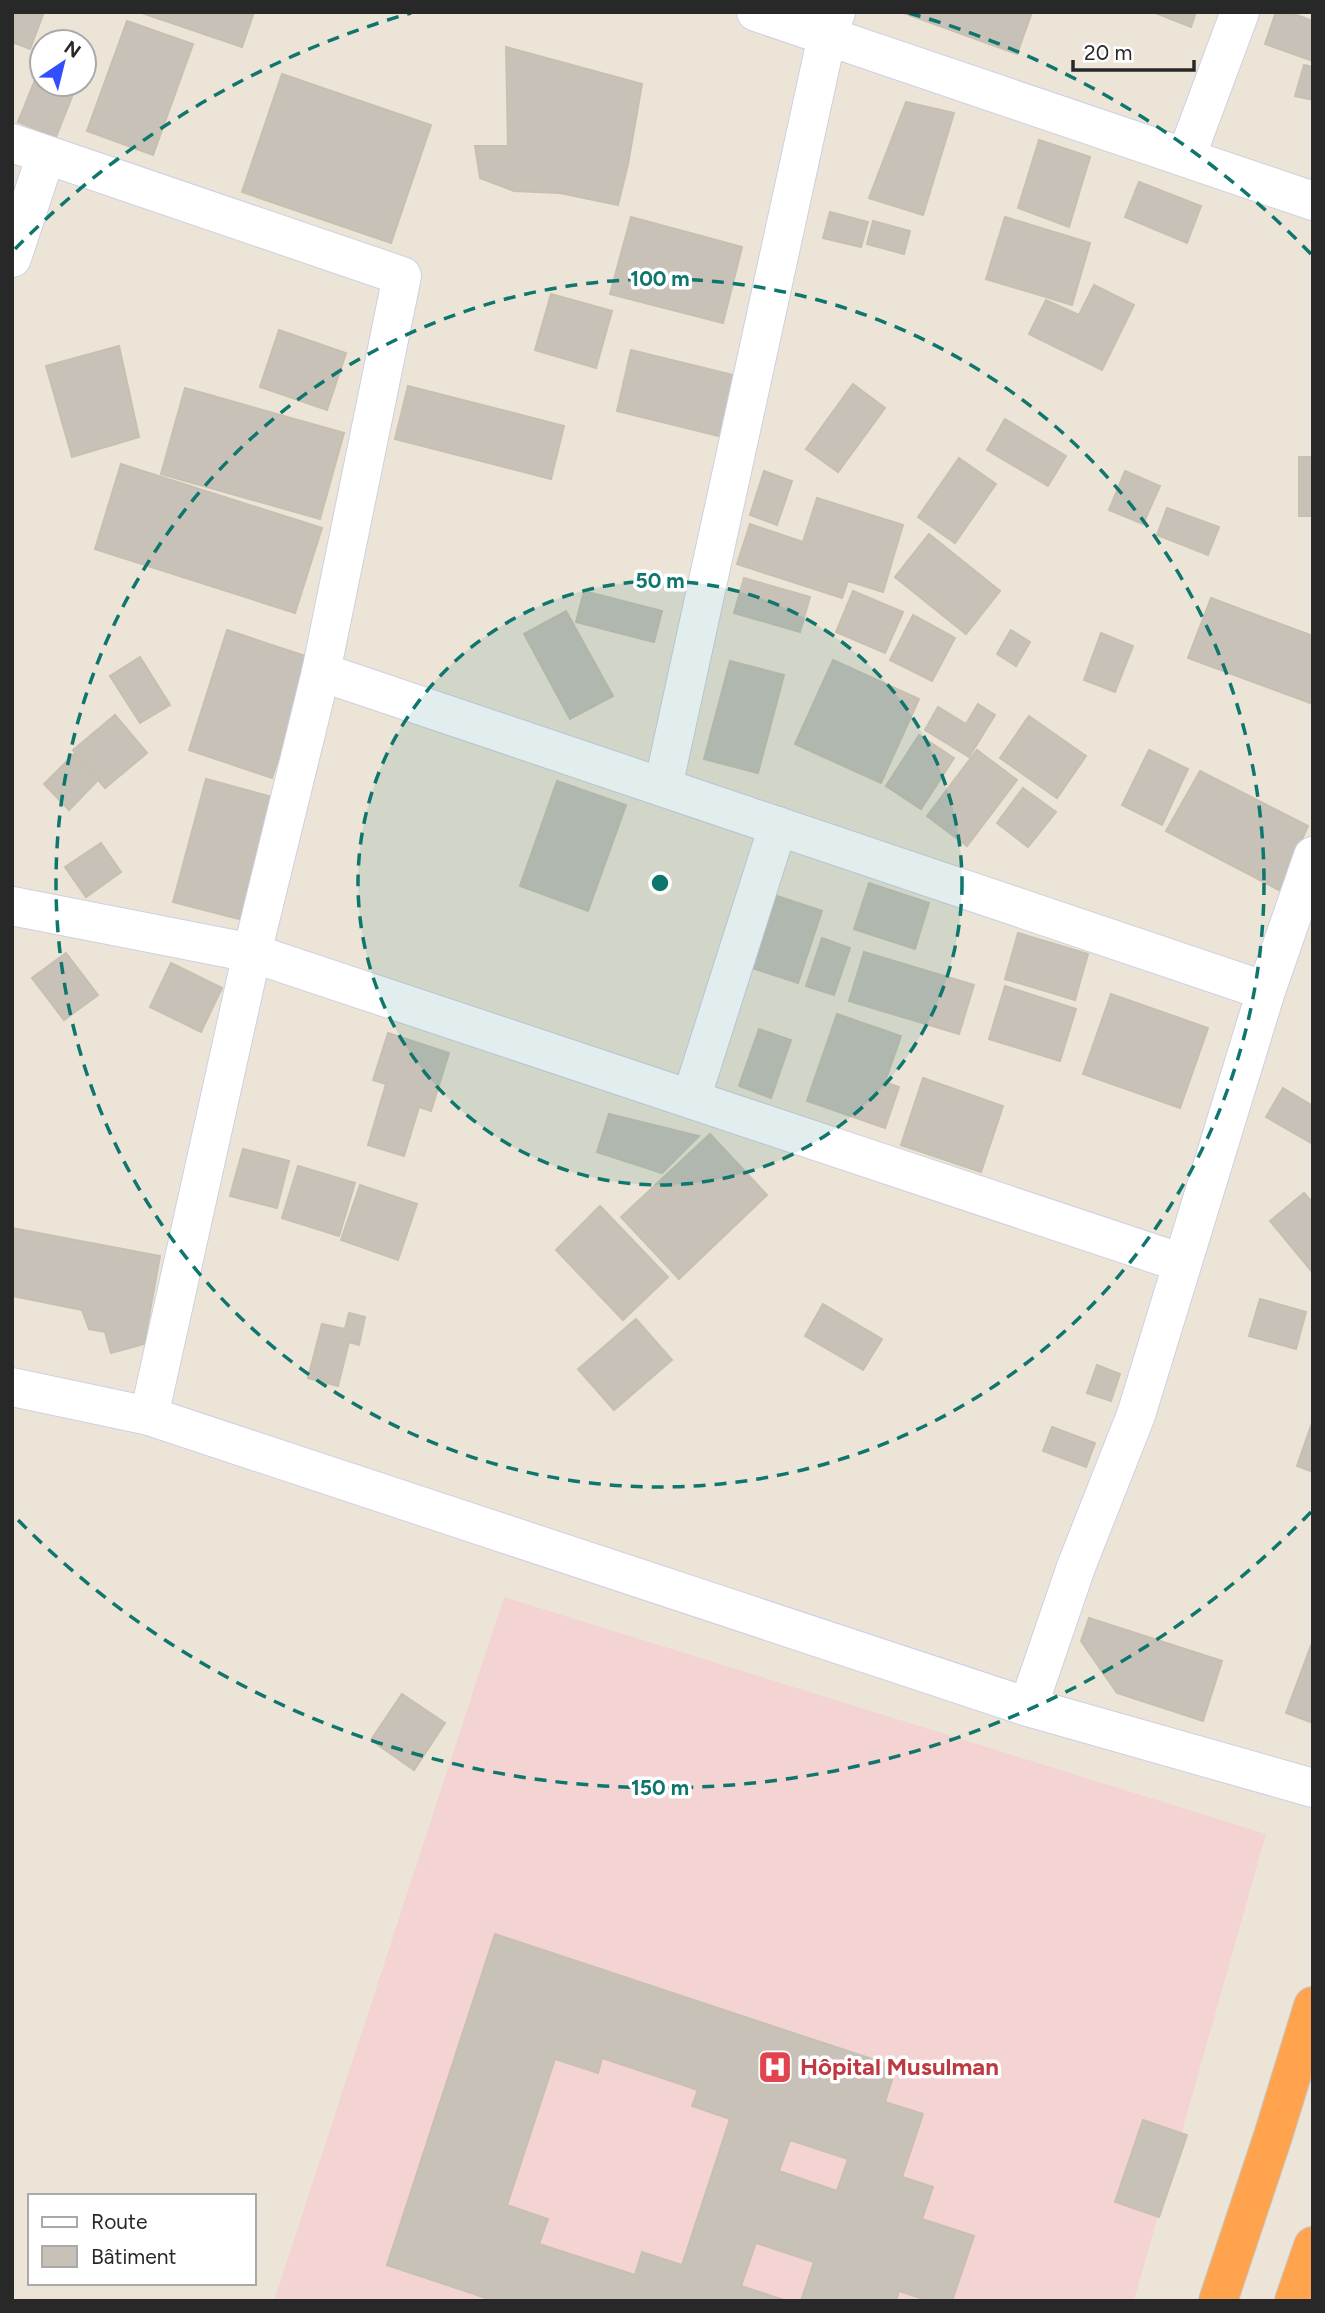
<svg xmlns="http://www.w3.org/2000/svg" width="1325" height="2313" font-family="Figtree,sans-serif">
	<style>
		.medical { fill: #f4d3d3 }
		.building { fill: #c7c1b8; stroke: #c7c0b1; stroke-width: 2; fill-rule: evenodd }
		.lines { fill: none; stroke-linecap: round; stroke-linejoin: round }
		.minor-casing { stroke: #cdd0e2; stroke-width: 40 }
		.highway-casing { stroke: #c7c7c7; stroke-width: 40 }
		.minor { stroke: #fff; stroke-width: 38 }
		.highway { stroke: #ffa34f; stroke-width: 38 }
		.ring { fill: none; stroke: #0f766e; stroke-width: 3.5; stroke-dasharray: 12 9 }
		.labels { text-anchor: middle; stroke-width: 7; stroke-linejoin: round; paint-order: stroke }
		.health-label { font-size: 24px; font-weight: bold; fill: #be3a42; stroke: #fff; text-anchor: start }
		.centre { fill: #0f766e; stroke: #fff; stroke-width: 3.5 }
		.ring-label { font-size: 21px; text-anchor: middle; font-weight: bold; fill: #0f766e; stroke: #fff; stroke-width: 7; stroke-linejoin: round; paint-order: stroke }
	</style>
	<rect width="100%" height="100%" fill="#ece4d7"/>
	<path class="medical" d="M504,1597L1266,1834L1134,2301H274Z"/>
	<g class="building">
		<path d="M12,12H44L30,49L12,42Z"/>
		<path d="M139,12H254L242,47Z"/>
		<path d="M901,12H1032L1017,54Z"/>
		<path d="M1153,12H1196L1191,27Z"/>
		<path d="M1276,12H1288L1313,21V61L1265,44Z"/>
		<path d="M127,21L193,44L153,155L87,131Z"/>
		<path d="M506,47L642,84L628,164L618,205L560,193L514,191L480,178L475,146H508Z"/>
		<path d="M42,63V84H77L56,137L18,122Z"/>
		<path d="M1304,65L1313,67V100L1295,96Z"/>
		<path d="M282,74L431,125L391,243L242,192Z"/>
		<path d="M906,102L954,113L923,215L869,198Z"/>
		<path d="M1039,140L1090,157L1069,227L1018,208Z"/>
		<path d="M1139,182L1201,206L1187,243L1125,217Z"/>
		<path d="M830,212L868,222L861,247L823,238Z"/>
		<path d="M631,217L742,247L723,323L610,294Z"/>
		<path d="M1005,217L1090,243L1072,305L986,279Z"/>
		<path d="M873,221L910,231L904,254L867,244Z"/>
		<path d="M1094,285L1134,305L1102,370L1029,334L1046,300L1079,315Z"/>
		<path d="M551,294L612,311L596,368L535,350Z"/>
		<path d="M279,330L346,353L327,410L260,387Z"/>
		<path d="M119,346L139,437L72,457L46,366Z"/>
		<path d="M631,350L737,376L723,437L617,411Z"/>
		<path d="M853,384L885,408L838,472L806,449Z"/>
		<path d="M408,386L564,426L551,479L395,439Z"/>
		<path d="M185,388L344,433L320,519L161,474Z"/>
		<path d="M1005,419L1066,456L1048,486L987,450Z"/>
		<rect x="1299" y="457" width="14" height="59"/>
		<path d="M959,458L996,484L955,543L918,517Z"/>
		<path d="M121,464L322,528L295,613L95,549Z"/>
		<path d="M764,471L792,481L777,525L750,515Z"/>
		<path d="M1125,471L1160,486L1143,524L1109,510Z"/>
		<path d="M817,498L903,525L883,592L848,581L842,598L737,564L750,524L803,542Z"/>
		<path d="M1167,508L1219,527L1208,555L1157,535Z"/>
		<path d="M929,534L1000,591L966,634L895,577Z"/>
		<path d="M744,578L810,597L800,632L734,613Z"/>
		<path d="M584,591L662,611L654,642L576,622Z"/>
		<path d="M853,591L903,612L885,653L836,632Z"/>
		<path d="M1211,598L1313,636V704L1188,658Z"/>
		<path d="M566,611L613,696L570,719L524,634Z"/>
		<path d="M913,615L955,638L932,681L890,660Z"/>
		<path d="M227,630L311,658L272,778L189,750Z"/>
		<path d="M1011,630L1030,642L1016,666L997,654Z"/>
		<path d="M1101,633L1133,646L1115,692L1084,680Z"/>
		<path d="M140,657L170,705L140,723L110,676Z"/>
		<path d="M833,660L919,699L881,783L795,744Z"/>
		<path d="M730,661L784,675L758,773L704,759Z"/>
		<path d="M978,704L995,715L969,757L925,730L938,707L966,724Z"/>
		<path d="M115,715L147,753L105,788L73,750Z"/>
		<path d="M1029,716L1086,756L1057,798L1000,758Z"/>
		<path d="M919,735L954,758L921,809L886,786Z"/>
		<path d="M977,750L1017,780L967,846L927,816Z"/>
		<path d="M1149,750L1188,769L1162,825L1122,805Z"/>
		<path d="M75,753L100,778L69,810L44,784Z"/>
		<path d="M1200,771L1308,826L1279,890L1166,831Z"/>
		<path d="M206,779L276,798L243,920L173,902Z"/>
		<path d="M557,781L626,805L588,911L520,886Z"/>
		<path d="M1023,788L1056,812L1028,847L997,823Z"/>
		<path d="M101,843L121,872L86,897L65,867Z"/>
		<path d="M869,883L929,903L915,949L854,929Z"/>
		<path d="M777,896L822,911L798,983L752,968Z"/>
		<path d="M1018,933L1088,954L1075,1000L1005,979Z"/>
		<path d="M822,938L850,948L834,995L806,986Z"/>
		<path d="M864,952L974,985L959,1034L849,1001Z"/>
		<path d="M66,953L98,995L64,1020L32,978Z"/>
		<path d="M171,963L222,988L201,1032L150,1007Z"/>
		<path d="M1005,986L1076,1009L1060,1061L989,1039Z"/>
		<path d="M1111,994L1208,1028L1180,1108L1083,1074Z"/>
		<path d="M837,1014L901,1036L885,1082L899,1087L885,1128L807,1101Z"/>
		<path d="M759,1029L791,1040L771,1098L739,1086Z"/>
		<path d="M388,1033L449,1053L431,1111L419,1107L404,1156L368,1145L386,1084L373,1080Z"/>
		<path d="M923,1078L1003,1106L981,1172L901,1145Z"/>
		<path d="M1283,1088L1313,1106V1144L1266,1117Z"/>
		<path d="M609,1114L699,1136L662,1173L597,1152Z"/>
		<path d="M710,1134L767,1195L679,1279L621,1217Z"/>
		<path d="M243,1149L289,1161L277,1208L230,1196Z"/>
		<path d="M298,1166L355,1183L339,1236L282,1218Z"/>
		<path d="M360,1185L417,1204L398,1260L341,1240Z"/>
		<path d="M1304,1193L1313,1203V1273L1270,1221Z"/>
		<path d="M600,1206L668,1277L623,1320L556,1250Z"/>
		<path d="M12,1228L160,1256L144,1344L111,1353L105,1332L89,1329L82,1310L12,1296Z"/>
		<path d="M1260,1299L1306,1312L1296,1349L1249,1336Z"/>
		<path d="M823,1304L882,1339L863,1370L805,1336Z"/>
		<path d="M349,1313L365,1317L359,1345L349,1342L338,1386L308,1378L322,1324L345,1329Z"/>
		<path d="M636,1319L672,1360L614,1410L578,1369Z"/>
		<path d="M1097,1365L1120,1374L1111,1401L1087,1393Z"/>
		<path d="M1313,1420V1472L1297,1466Z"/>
		<path d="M1052,1427L1095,1443L1086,1467L1043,1451Z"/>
		<path d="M1089,1618L1222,1661L1203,1721L1117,1693L1081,1641Z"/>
		<path d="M1313,1640V1723L1286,1713Z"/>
		<path d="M402,1694L445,1723L414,1770L371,1740Z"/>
		<path d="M495,1934L896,2067L885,2102L923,2114L902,2177L933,2187L922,2219L974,2236L952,2301H930L899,2291L896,2301H801L814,2262L756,2243L741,2286L787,2301H495L387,2265ZM602,2058L698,2090L692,2106L730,2119L682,2265L642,2252L635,2275L539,2244L548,2219L507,2205L555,2059L598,2073ZM790,2140L848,2159L837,2191L779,2171Z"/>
		<path d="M1143,2120L1187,2135L1159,2217L1115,2202Z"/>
	</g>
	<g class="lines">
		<g class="minor-casing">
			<g id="minor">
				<path d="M756,12L1313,201"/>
				<path d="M12,143L402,276L321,672L252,953L149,1416"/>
				<path d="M1186,157L1240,12"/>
				<path d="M12,258L46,155"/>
				<path d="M321,672L1266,991"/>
				<path d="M663,787L827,36L836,12"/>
				<path d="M12,906L252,953L1182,1263"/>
				<path d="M691,1099L778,826"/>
				<path d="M12,1387L149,1416L1028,1707L1313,1788"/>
				<path d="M1028,1707L1076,1567L1136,1415L1266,991L1313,856"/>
			</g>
		</g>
		<g class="highway-casing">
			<g id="highway">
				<path d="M1218,2301L1273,2136L1313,2006"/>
				<path d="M1294,2301L1313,2246"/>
			</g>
		</g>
		<use href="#minor" class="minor"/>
		<use href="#highway" class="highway"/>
	</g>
	<circle cx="660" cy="883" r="302" fill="#0f766e" fill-opacity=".12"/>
	<g class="ring">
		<circle cx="660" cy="883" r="302"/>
		<circle cx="660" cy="883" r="604"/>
		<path d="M1311 1512A905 905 0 0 1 15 1517M15 249A905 905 0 0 1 411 13M909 13A905 905 0 0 1 1311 254"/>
	</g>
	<defs>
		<g id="hospital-square" transform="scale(1.75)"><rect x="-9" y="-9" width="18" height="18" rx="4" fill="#e0444e" stroke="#fff"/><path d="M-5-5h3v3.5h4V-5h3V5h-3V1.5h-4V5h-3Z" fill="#fff"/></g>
	</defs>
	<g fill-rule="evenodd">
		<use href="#hospital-square" x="775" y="2067"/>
	</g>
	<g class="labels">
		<g class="health-label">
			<text x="800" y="2075">Hôpital Musulman</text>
		</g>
	</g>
	<circle cx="660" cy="883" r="10" class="centre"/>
	<g class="ring-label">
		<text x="660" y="286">100 m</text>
		<text x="660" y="588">50 m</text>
		<text x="660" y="1795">150 m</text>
	</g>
	<rect width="1325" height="2313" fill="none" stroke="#282828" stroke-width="28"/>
	<rect x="28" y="2194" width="228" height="91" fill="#ffffff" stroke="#a9a9a9" stroke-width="2"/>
	<rect x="42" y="2217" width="35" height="10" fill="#ffffff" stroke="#a9a9a9" stroke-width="2"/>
	<text x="91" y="2229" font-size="21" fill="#282828">Route</text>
	<rect x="42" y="2246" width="35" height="21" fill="#c7c1b8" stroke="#a9a9a9" stroke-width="2"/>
	<text x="91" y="2264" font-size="21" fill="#282828">Bâtiment</text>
	<g transform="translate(63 63) rotate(35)"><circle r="33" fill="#ffffff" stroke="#a9a9a9" stroke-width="2"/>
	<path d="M0-5L12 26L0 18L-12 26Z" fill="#314eff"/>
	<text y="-10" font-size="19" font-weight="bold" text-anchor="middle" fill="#282828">N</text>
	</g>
	<path d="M1073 60v10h121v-10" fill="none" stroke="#282828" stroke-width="3.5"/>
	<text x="1084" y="60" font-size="21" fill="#282828" stroke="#ffffff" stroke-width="5" paint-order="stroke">20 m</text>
</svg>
